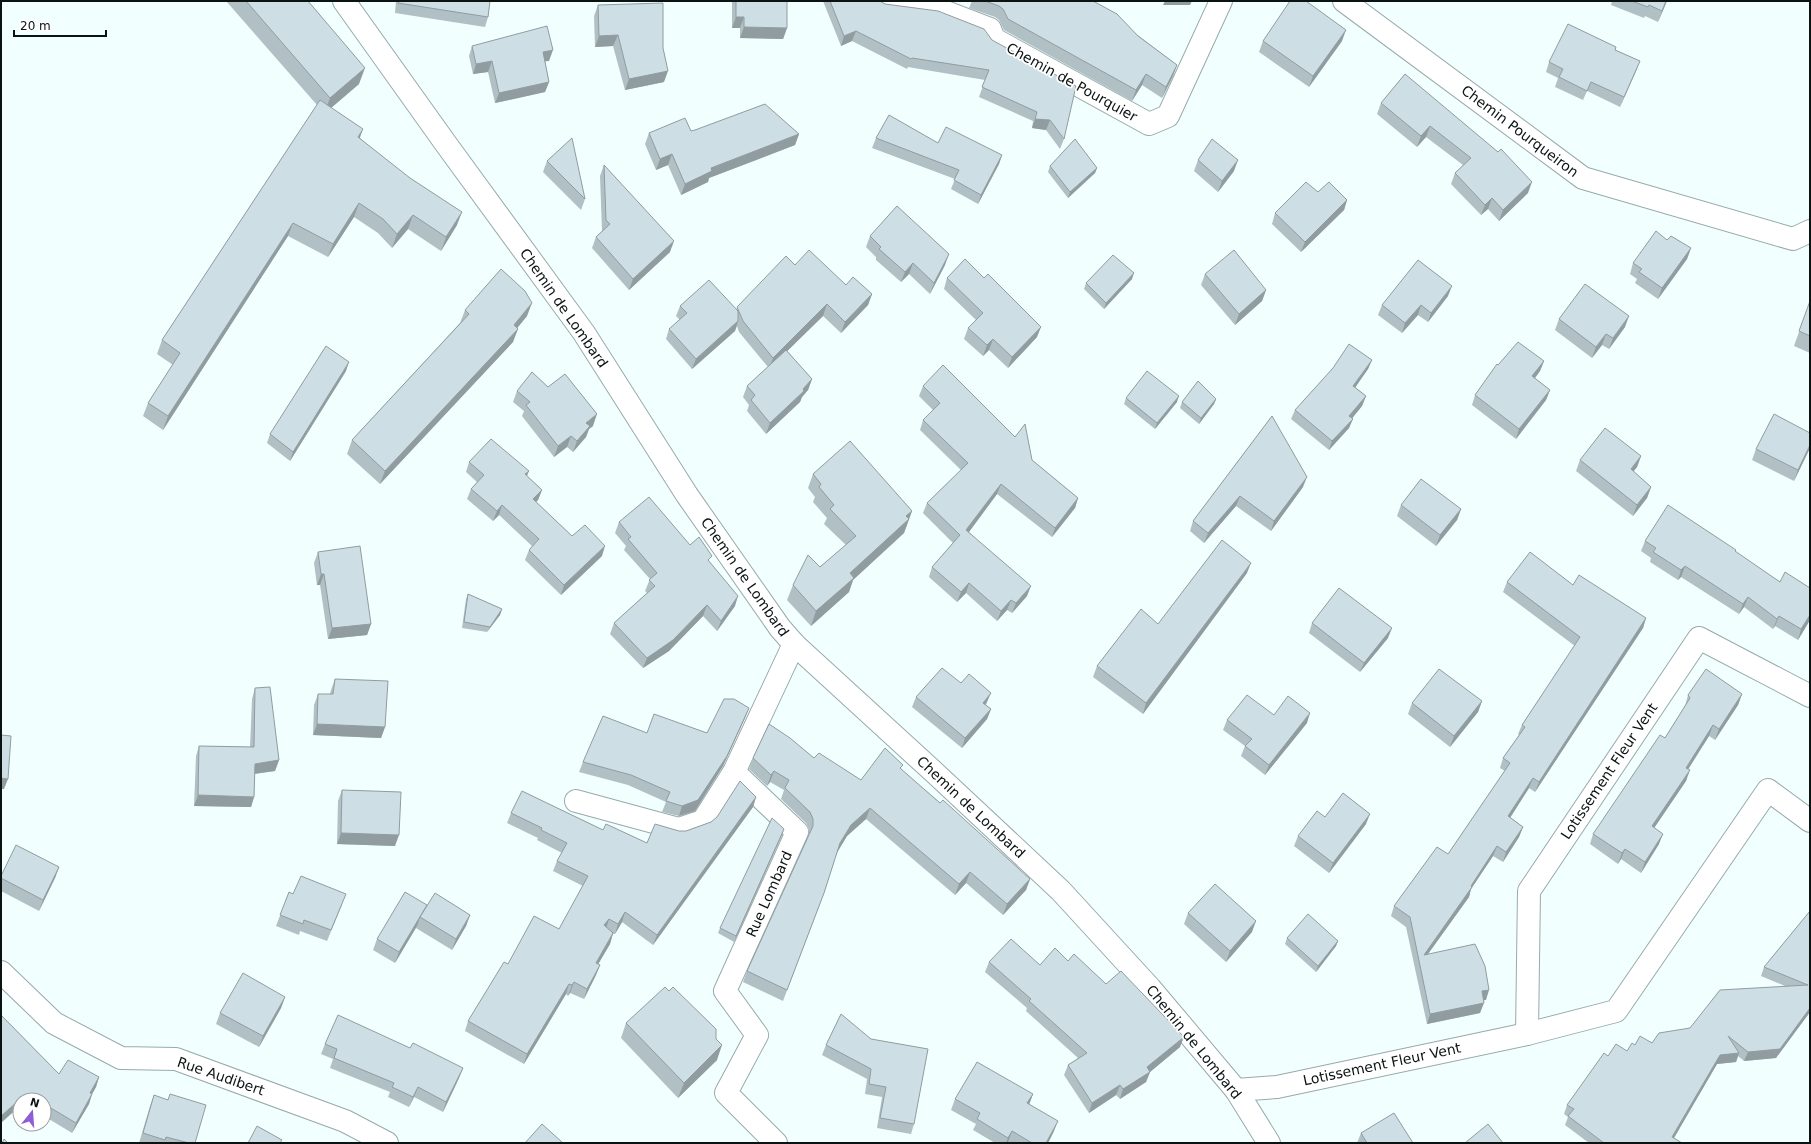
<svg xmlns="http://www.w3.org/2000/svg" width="1811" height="1144" font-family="'DejaVu Sans',sans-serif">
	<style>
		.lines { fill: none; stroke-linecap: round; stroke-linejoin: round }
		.minor-casing { stroke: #97aaab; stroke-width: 24 }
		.minor { stroke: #fff; stroke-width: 22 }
		.wall { fill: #b0c0c5 }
		.shaded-wall { fill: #909ca0 }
		.building { fill: #cddfe5; stroke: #909ca0 }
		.labels { text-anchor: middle; stroke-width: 3.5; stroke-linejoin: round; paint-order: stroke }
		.street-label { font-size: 14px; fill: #0b1212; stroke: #fff }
	</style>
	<rect width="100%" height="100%" fill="#f2ffff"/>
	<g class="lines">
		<g class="minor-casing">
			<g id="minor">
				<path d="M344,1L446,144L584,333L687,495L780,628L794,644L936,774L1061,891L1150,988L1236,1090L1269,1143"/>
				<path d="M884,1L938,9L990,29L994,39L1149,124L1168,116L1221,1"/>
				<path d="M1344,1L1583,178L1793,239L1810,231"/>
				<path d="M734,772L797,832L725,991L757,1035L726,1093L776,1143"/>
				<path d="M576,801L679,829L703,821L734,772L794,644"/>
				<path d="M1,972L54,1023L121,1058L176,1059L345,1121L387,1143"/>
				<path d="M1527,1034L1529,891L1699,638L1810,696"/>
				<path d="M1236,1090L1277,1087L1527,1034L1616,1011L1768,790L1810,821"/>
			</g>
		</g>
		<use href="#minor" class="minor"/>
	</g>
	<g class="wall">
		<path d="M226,1H308L359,84L331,108L360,138L457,225L441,251L408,229L392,248L378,233L354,217L328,257L288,236L163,430L143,416L148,403L173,365L157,354L162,340L317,105Z"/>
		<path d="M396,1H490L488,17L485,27L395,13Z"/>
		<path d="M732,1H787V28L783,39L740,38V28H732Z"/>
		<path d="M823,1H880L885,4L992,40L1064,139L1060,149L1046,130L1032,128L1033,121L979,97L985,80L908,67L907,69L852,41L841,46Z"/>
		<path d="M972,1H1093L1177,65L1173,76L1162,98L1142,85L1132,101L1004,30L999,20L995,17L969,8Z"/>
		<path d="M1612,1H1667L1658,22L1645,16L1644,18L1611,5Z"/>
		<path d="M598,5L664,82L625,90L613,46L595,47L594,16Z"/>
		<path d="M1263,41H1342L1309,87L1259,52Z"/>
		<path d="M472,46L549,61H545L549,82L545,92L495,103L488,72L473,74L469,56Z"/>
		<path d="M1615,50L1640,61L1636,71L1620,107L1587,91L1583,100L1555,87L1558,78L1546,72L1549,62Z"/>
		<path d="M1405,74L1528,193L1499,221L1488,209L1481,215L1451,184L1455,173L1463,165L1426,137L1417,147L1377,114L1381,103Z"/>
		<path d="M691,131L799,134L795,145L709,178L708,182L681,195L668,165L656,170L645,144L649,133Z"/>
		<path d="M876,138L938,143L1002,155L999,164L978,204L951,189L955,179L872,148Z"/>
		<path d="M1198,160L1234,171L1218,192L1194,171Z"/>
		<path d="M547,161L585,199L581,210L543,172Z"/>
		<path d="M604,165L670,252L629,290L592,248L596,237L602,231L600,176Z"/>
		<path d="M1050,166L1097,168L1095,173L1068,198L1048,172Z"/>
		<path d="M1318,192L1347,200L1344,210L1301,252L1272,224L1275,213Z"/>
		<path d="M870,236L945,265L930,294L909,274L901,282L876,260V257L866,247Z"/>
		<path d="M1667,240L1691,248L1687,259L1658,299L1635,283L1637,279L1630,274L1633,263Z"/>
		<path d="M795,265L846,285L872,294L868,305L841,333L823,316L787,351L812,379L808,390L802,397L800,402L766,434L747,411L749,405L743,397L747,386L768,367L739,332L737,326L735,331L692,369L666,339L669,329L680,320L676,316L680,306L737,309V307Z"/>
		<path d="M1205,274L1266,290L1262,301L1235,325L1201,285Z"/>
		<path d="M947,278L1037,337L1008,368L989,350L983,356L964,339L968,328L976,320L944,289Z"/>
		<path d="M1132,279L1104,309L1084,289L1086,283Z"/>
		<path d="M1448,296L1428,322L1418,315L1402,333L1378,315L1382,305Z"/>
		<path d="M1810,301V353L1794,346Z"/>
		<path d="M465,310L527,316L517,328L513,342L380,484L347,454L352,440L460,323Z"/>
		<path d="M1559,319L1625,327L1609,349L1602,345L1592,358L1555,330Z"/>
		<path d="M1372,360L1368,369L1355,387L1366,396L1362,406L1352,418L1349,428L1329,450L1291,419L1295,410Z"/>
		<path d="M1544,361L1540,371L1535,378L1550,390L1546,400L1516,439L1472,405L1475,395L1498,365Z"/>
		<path d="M346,371L290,461L267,443L270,434Z"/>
		<path d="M923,386L1032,460L1078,498L1075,508L1052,537L997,494L969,532L1027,596L1012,613L1007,610L997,621L966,593L957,602L929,577L932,567L953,543L923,513L927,503L961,470L920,430L923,420L933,410L919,396Z"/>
		<path d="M548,387L593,426L589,429L586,437L573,452L567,447L554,457L522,416L524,411L513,402L517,391Z"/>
		<path d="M1126,398L1177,402L1155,429L1124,404Z"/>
		<path d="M1216,399L1214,404L1199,424L1180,408L1182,402Z"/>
		<path d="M1272,416L1303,487L1271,531L1236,506L1204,543L1190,531L1193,521Z"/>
		<path d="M1810,448L1794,481L1752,460L1756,449Z"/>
		<path d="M1641,456L1637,467L1633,471L1651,487L1647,498L1633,516L1576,471L1580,460Z"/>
		<path d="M469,462L527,476L542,490L538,500L536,502L572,536L602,556L561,595L525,560L529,550L532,546L499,515L493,521L467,499L471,489L477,482L466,472Z"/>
		<path d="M813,474L912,511L904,533L853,580L849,592L811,626L787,600L793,585L820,567L846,545L824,524L827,518L813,502L815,497L808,488Z"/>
		<path d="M1401,505L1461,509L1457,520L1436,546L1397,516Z"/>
		<path d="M619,522L690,545L710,562L735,606L717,631L703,616L669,651L643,668L610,634L614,623L647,593L645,591L650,579L624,550L626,546L615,533Z"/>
		<path d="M1645,541L1735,552L1780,582L1810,588V620L1798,640L1775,626L1773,629L1744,607L1739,614L1681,577L1678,580L1650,562L1651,558L1641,551Z"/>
		<path d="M318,552L371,624L367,635L328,639L320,585H317L314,563Z"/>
		<path d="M1247,573L1143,714L1093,677L1097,666L1158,624Z"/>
		<path d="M1507,582L1573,585L1646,618L1643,628L1535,792L1529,788L1510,817L1523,827L1519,837L1503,862L1493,856L1471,889L1469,897L1428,954L1486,1000H1483L1480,1013L1427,1024L1406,927L1391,916L1394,906L1448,854L1505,771L1500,768L1503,758L1519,735L1518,734L1522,725L1575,646L1503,592Z"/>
		<path d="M468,594L502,609L500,615L487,632L462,628L466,599Z"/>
		<path d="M1312,623L1388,638L1360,672L1309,633Z"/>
		<path d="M335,679L385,727L381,738L313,735L314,705L318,694H330L331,690Z"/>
		<path d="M961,683L987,702L986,705L991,709L987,719L962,748L912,707L916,697Z"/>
		<path d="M255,688L279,760L275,771L255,774L254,797L251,807L194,806L196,756L199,746L250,747L252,699Z"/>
		<path d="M1742,694L1738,705L1715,740L1709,736L1688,769L1686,781L1654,828L1659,844L1641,873L1621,859L1618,864L1590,844L1593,834L1665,738L1685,706L1688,695Z"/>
		<path d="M1482,701L1478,712L1450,747L1408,714L1412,703Z"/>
		<path d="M749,708L745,718L723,766L695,811L679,816L662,812L666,802L628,785L579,772L583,762L647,733H707Z"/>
		<path d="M1227,720L1307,723L1265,775L1241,756L1245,746L1223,730Z"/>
		<path d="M753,758H814L861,780L901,769L917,783L1030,879L1026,890L1003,915L966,883L955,895L866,819L847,836L837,853L824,893L783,1001L743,982L747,971L809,834V830L806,823L781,799L784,790L770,782L767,786L749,769Z"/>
		<path d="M342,790L395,846L337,844L338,801Z"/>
		<path d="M756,797L753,807L653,945L622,922L615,934H613L610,944L598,964L600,965L596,975L584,999L570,993L568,996L566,994L524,1064L465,1031L468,1021L508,964L559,929L583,886L553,871L557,861L562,853L537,840L538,838L507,823L511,813L603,830L647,843L679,831H686L711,822Z"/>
		<path d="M1325,817L1366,824L1329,873L1294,846L1298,836Z"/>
		<path d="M782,835L734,942L718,933L720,928Z"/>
		<path d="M59,867L55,878L39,911L1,891V876Z"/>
		<path d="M289,892L293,894L342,905L327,941L300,931L299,935L276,926Z"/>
		<path d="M427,905L470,915L466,926L452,950L416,928L417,926L395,963L373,950L377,939Z"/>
		<path d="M1810,911V1012L1776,1058L1744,1061L1738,1056L1736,1062L1717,1064L1674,1138L1682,1143H1589L1565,1125L1568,1117L1564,1114L1567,1105L1608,1056L1627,1051L1635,1045L1652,1043L1690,1028L1785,986L1761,976L1764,967Z"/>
		<path d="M1188,913L1252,932L1226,962L1184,924Z"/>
		<path d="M1287,938L1338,941L1336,946L1316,972L1285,944Z"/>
		<path d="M1068,961L1106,984L1180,1047L1150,1072L1146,1082L1120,1099L1116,1095L1089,1113L1064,1075L1068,1065L1078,1058L1026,1011L1027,1008L985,972L989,962L1040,965Z"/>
		<path d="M285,997L281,1008L259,1047L216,1024L220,1013Z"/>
		<path d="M841,1014L914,1124L911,1134L877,1128L882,1097L865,1094L867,1079L822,1055L826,1045Z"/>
		<path d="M1,1015L59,1074L99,1077L96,1087L92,1094L89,1104L72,1133L44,1116V1100H20Z"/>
		<path d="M626,1023L717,1060L678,1098L621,1038Z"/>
		<path d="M325,1044L410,1048L463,1068L459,1078L443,1112L414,1097L409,1107L388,1097L390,1092L330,1068L333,1059L321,1054Z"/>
		<path d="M1033,1094L1029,1104L1054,1131L1048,1143H1010L1008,1142V1143H995L973,1130L976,1124L951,1110L955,1099Z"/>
		<path d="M154,1095L195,1143H139L150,1106Z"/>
		<path d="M1361,1133L1413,1143H1357Z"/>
	</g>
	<g class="shaded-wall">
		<path d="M1165,1H1192L1190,5H1163Z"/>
		<path d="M1666,1H1667L1658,22L1662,11Z"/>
		<path d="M736,17H744L740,28H732Z"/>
		<path d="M744,27L787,28L783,39L740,38Z"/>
		<path d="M1346,30L1342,41L1309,87L1313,76Z"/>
		<path d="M856,31L852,41L841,46L844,36Z"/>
		<path d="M618,35L613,46L595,47L599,36Z"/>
		<path d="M553,50L549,61L539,62L543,52Z"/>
		<path d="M492,61L488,72L473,74L476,64Z"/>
		<path d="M1640,61L1636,71L1620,107L1624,97Z"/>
		<path d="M1177,65L1173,76L1162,98L1166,87Z"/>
		<path d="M365,68L359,84L324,114L330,98Z"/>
		<path d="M668,71L664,82L625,90L629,79Z"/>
		<path d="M1146,74L1142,85L1132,101L1136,90Z"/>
		<path d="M549,82L545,92L495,103L499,93Z"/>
		<path d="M1035,119L1050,120L1046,130L1032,128Z"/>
		<path d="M1430,126L1426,137L1417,147L1421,136Z"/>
		<path d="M363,129L358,143V137Z"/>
		<path d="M799,134L795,145L709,178L708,182L681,195L685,184L711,168Z"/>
		<path d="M672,154L668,165L656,170L660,159Z"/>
		<path d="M1002,155L999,164L978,204L981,195Z"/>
		<path d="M1238,160L1234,171L1218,192L1222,181Z"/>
		<path d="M1097,168L1095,173L1068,198L1070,192Z"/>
		<path d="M1532,182L1528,193L1499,221L1503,210Z"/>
		<path d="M1492,198L1488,209L1481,215L1485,205Z"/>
		<path d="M1347,200L1344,210L1301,252L1305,242Z"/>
		<path d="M359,203L354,217L328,257L333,244Z"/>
		<path d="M462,212L457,225L441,251L446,237Z"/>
		<path d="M413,215L408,229L392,248L397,234Z"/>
		<path d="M293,223L288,236L163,430L168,416Z"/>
		<path d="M674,241L670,252L629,290L633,279Z"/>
		<path d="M1691,248L1687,259L1658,299L1662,288Z"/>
		<path d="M949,254L945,265L930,294L934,283Z"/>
		<path d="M913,263L909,274L901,282L905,272Z"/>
		<path d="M1134,273L1132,279L1104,309L1106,303Z"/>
		<path d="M1452,286L1448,296L1428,322L1431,313Z"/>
		<path d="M1266,290L1262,301L1235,325L1239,314Z"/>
		<path d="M872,294L868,305L841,333L845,322Z"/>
		<path d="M532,303L527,316L514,332L518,329L513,342L380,484L385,471L514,325Z"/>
		<path d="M827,304L823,316L769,369L773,358Z"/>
		<path d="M1421,305L1418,315L1402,333L1405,323Z"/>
		<path d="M1629,316L1625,327L1609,349L1613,338Z"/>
		<path d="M738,321L735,331L692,369L696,359Z"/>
		<path d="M1041,327L1037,337L1008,368L1012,357Z"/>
		<path d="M1606,334L1602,345L1592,358L1596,347Z"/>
		<path d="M993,339L989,350L983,356L987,345Z"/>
		<path d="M1372,360L1368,369L1350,395L1353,386Z"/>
		<path d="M1544,361L1540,371L1529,386L1532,376Z"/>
		<path d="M349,362L346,371L290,461L293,452Z"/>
		<path d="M812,379L808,390L802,397L800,402L766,434L770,423L803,389Z"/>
		<path d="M1550,390L1546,400L1516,439L1519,429Z"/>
		<path d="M1179,396L1177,402L1155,429L1157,423Z"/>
		<path d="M1366,396L1362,406L1346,426L1349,416Z"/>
		<path d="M1216,399L1214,404L1199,424L1201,418Z"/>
		<path d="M597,414L593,426L589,429L586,437L573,452L577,441L586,423Z"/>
		<path d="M1353,419L1349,428L1329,450L1332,441Z"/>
		<path d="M571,436L567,447L554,457L558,446Z"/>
		<path d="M1810,445V448L1794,481L1798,470Z"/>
		<path d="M1641,456L1637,467L1627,480L1631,469Z"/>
		<path d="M529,471L525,481V474Z"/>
		<path d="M1307,477L1303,487L1271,531L1274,521Z"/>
		<path d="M1001,484L997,494L963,540L966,530Z"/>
		<path d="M1651,487L1647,498L1633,516L1637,505Z"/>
		<path d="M542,490L538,500L529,509L533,499Z"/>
		<path d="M1240,496L1236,506L1204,543L1208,533Z"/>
		<path d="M1078,498L1075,508L1052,537L1055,528Z"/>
		<path d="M502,505L499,515L493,521L497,511Z"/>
		<path d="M1461,509L1457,520L1436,546L1440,535Z"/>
		<path d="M912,511L904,533L853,580L849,592L811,626L816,611L850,573L906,516Z"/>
		<path d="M605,546L602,556L561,595L564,585Z"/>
		<path d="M1251,563L1247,573L1143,714L1146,703Z"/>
		<path d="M1685,566L1681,577L1678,580L1681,570Z"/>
		<path d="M321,574H324L320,585H317Z"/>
		<path d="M969,583L966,593L957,602L961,592Z"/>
		<path d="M1031,586L1027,596L1012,613L1016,603Z"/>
		<path d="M738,596L735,606L717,631L721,621Z"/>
		<path d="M1748,597L1744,607L1739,614L1743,604Z"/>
		<path d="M1011,600L1007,610L997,621L1001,611Z"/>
		<path d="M707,605L703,616L669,651L643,668L647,658Z"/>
		<path d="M502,609L500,615L487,632L490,627Z"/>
		<path d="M1810,615V620L1798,640L1801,629Z"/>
		<path d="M1779,616L1775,626L1773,629L1777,619Z"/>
		<path d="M1646,618L1643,628L1535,792L1539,782Z"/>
		<path d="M371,624L367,635L328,639L332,628Z"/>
		<path d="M1392,628L1388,638L1360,672L1364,663Z"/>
		<path d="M991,693L987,702L980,712L983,703Z"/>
		<path d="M1742,694L1738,705L1715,740L1719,729Z"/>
		<path d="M1482,701L1478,712L1450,747L1454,736Z"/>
		<path d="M749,708L745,718L723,766L695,811L679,816L682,806Z"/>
		<path d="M991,709L987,719L962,748L965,738Z"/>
		<path d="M1310,713L1307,723L1265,775L1269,765Z"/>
		<path d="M317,724L385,727L381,738L313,735Z"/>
		<path d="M1713,725L1709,736L1682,779L1686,768Z"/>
		<path d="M279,760L275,771L252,774L255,764Z"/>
		<path d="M1690,770L1686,781L1648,837L1652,826Z"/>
		<path d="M774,771L770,782L767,786L771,775Z"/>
		<path d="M1,778L8,779L4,789H1Z"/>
		<path d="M1533,778L1529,788L1505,826L1508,816Z"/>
		<path d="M198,795L254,797L251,807L194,806Z"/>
		<path d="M756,797L753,807L653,945L657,935Z"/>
		<path d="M870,808L866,819L847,836L836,854L840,843L851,825Z"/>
		<path d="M1370,814L1366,824L1329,873L1333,863Z"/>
		<path d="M1523,827L1519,837L1503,862L1506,852Z"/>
		<path d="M784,829L782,835L734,942L736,936Z"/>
		<path d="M341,833L399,835L395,846L337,844Z"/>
		<path d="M1663,834L1659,844L1641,873L1645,862Z"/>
		<path d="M1497,846L1493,856L1471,889L1469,897L1420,965L1424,955Z"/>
		<path d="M1625,849L1621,859L1618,864L1622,853Z"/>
		<path d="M59,867L55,878L39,911L43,900Z"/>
		<path d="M970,872L966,883L955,895L959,884Z"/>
		<path d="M1030,879L1026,890L1003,915L1007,904Z"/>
		<path d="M427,905L420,917L417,926L395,963L399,952Z"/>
		<path d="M625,912L622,922L615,934L618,924Z"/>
		<path d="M470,915L466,926L452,950L456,939Z"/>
		<path d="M609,919L606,929L604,925Z"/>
		<path d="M1256,921L1252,932L1226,962L1230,951Z"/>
		<path d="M613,933L610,944L593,973L596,963Z"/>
		<path d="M1338,941L1336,946L1316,972L1318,966Z"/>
		<path d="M600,965L596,975L584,999L587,989Z"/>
		<path d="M574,982L570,993L568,996L572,985Z"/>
		<path d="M569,984L566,994L524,1064L527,1054Z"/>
		<path d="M1489,990L1486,1000L1478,1001L1482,991Z"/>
		<path d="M285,997L281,1008L259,1047L263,1036Z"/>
		<path d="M1484,1003L1480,1013L1427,1024L1430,1014Z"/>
		<path d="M1810,1008V1012L1776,1058L1744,1061L1748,1052Z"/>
		<path d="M1184,1037L1180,1047L1150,1072L1146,1082L1120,1099L1123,1089L1147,1067Z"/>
		<path d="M722,1045L717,1060L678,1098L684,1083Z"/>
		<path d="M1739,1053L1736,1062L1717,1064L1671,1143L1672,1137L1720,1055Z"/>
		<path d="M463,1068L459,1078L443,1112L446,1102Z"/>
		<path d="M99,1077L96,1087L87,1103L90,1093Z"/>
		<path d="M1120,1085L1116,1095L1089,1113L1092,1103Z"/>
		<path d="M418,1087L414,1097L409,1107L413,1097Z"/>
		<path d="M26,1094L24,1100H20V1106L1,1123V1116Z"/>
		<path d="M92,1094L89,1104L72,1133L76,1123Z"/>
		<path d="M1033,1094L1029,1105L1027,1103Z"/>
		<path d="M1058,1121L1054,1131L1048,1143H1046Z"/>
		<path d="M1012,1131L1008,1142V1143H1006L1008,1138Z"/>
	</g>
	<g class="building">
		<path d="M246,1H308L365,68L330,98Z"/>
		<path d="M399,1H490L488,17L398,3Z"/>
		<path d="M736,1H787V28L744,27V17H736Z"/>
		<path d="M830,1H880L885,4L938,11L984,29L992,40L1076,86L1064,139L1050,120L1035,119L1037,112L982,87L989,70L912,58L911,59L856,31L844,36Z"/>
		<path d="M985,1H1093L1117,14L1138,36L1177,65L1166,87L1146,74L1136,90L1008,19L1003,9L999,6Z"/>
		<path d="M1290,1H1306L1346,30L1313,76L1263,41Z"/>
		<path d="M1632,1H1666L1662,11L1649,5L1648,7Z"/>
		<path d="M663,3V48L668,71L629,79L618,35L599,36L598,5Z"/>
		<path d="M1568,24L1616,47L1615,50L1640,61L1624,97L1591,82L1587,91L1559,77L1563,69L1549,62Z"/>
		<path d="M547,26L553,50L543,52L549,82L499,93L492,61L476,64L472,46Z"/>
		<path d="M1405,74L1498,152L1501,149L1532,182L1503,210L1492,198L1485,205L1455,173L1471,158L1430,126L1421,136L1381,103Z"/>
		<path d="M320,100L363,129L358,137L410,178L462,212L446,237L413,215L397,234L383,219L359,203L333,244L293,223L168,416L148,403L180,353L162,340Z"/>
		<path d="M765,104L799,134L711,168L712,171L685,184L672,154L660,159L649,133L685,118L691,131L695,130Z"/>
		<path d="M889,115L938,143L946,127L1002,155L981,195L954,180L959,170L876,138Z"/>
		<path d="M572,138L585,199L547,161Z"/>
		<path d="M1075,139L1097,168L1070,192L1050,166Z"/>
		<path d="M1212,139L1238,160L1222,181L1198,160Z"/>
		<path d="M604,165L674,241L633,279L596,237L610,224L606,220Z"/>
		<path d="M1306,182L1318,192L1329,182L1347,200L1305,242L1275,213Z"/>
		<path d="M897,206L949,254L934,283L913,263L905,272L879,249L881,247L870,236Z"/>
		<path d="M1656,231L1667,240L1671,236L1691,248L1662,288L1639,272L1642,269L1633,263Z"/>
		<path d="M809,250L846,285L853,277L872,294L845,322L827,304L773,358L743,321L737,307L786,256L795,265Z"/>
		<path d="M1234,250L1266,290L1239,314L1205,274Z"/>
		<path d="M1113,255L1134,273L1106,303L1086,283Z"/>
		<path d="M965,259L984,278L988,274L1041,327L1012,357L993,339L987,345L968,328L983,313L947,278Z"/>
		<path d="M1418,260L1452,286L1431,313L1421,305L1405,323L1382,305Z"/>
		<path d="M501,269L525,291L532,303L514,325L518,329L385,471L352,440L469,314L465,310Z"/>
		<path d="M709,280L738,311V321L696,359L669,329L687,313L680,306Z"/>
		<path d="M1585,284L1629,316L1613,338L1606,334L1596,347L1559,319Z"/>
		<path d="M1810,301V336L1799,331Z"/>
		<path d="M1518,342L1544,361L1532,376L1550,390L1519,429L1475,395L1497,364L1498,365Z"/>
		<path d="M1349,344L1372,360L1353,386L1366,396L1349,416L1353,419L1332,441L1295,410L1333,368Z"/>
		<path d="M326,346L349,362L293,452L270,434Z"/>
		<path d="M786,350L812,379L803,389L804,391L770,423L751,400L755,395L747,386Z"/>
		<path d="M943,365L1015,437L1025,424L1032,460L1078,498L1055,528L1001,484L966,530L1031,586L1016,603L1011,600L1001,611L969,583L961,592L932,567L960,535L927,503L968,463L923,420L940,403L923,386Z"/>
		<path d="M1147,371L1179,396L1157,423L1126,398Z"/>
		<path d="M532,372L548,387L565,374L597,414L586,423L590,426L577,441L571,436L558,446L526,405L530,402L517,391Z"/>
		<path d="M1198,381L1216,399L1201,418L1182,402Z"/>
		<path d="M1774,414L1810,433V445L1798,470L1756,449Z"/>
		<path d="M1272,416L1307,477L1274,521L1240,496L1208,533L1193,521Z"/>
		<path d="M1605,428L1641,456L1631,469L1651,487L1637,505L1580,460Z"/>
		<path d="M491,439L529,471L525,474L542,490L533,499L572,536L585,525L605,546L564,585L529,550L539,539L502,505L497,511L471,489L484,475L469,462Z"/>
		<path d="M850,441L912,511L906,516L909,519L850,573L854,578L816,611L793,585L808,555L820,567L856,536L830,509L834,505L819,487L821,484L813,474Z"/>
		<path d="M1421,479L1461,509L1440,535L1401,505Z"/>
		<path d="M649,497L690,545L699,537L712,556L708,560L738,596L721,621L707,605L673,640L647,658L614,623L655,586L649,580L657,573L628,539L631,537L619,522Z"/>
		<path d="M1668,505L1736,550L1735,551L1780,582L1785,572L1810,588V615L1801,629L1779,616L1777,619L1748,597L1743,604L1685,566L1681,570L1653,552L1656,548L1645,541Z"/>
		<path d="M1222,540L1251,563L1146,703L1097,666L1141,609L1158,624Z"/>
		<path d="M360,546L371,624L332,628L324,574H321L318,552Z"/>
		<path d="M1530,552L1573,585L1579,575L1646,618L1539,782L1533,778L1508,816L1523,827L1506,852L1497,846L1471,886L1472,887L1424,955L1475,944L1485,966L1489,990L1482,991L1484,1003L1430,1014L1410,917L1394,906L1437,847L1448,854L1510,763L1503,758L1525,727L1522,725L1580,637L1507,582Z"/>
		<path d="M1339,588L1392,628L1364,663L1312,623Z"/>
		<path d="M468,594L502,609L490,627L464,622Z"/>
		<path d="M942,668L961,683L969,674L991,693L983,703L991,709L965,738L916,697Z"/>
		<path d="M1439,669L1482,701L1454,736L1412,703Z"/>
		<path d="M1706,669L1742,694L1719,729L1713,725L1686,768L1690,770L1652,826L1663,834L1645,862L1625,849L1622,853L1593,834L1660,735L1665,738L1690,698L1688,695Z"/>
		<path d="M335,679L388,681L385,727L317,724L318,694H333Z"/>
		<path d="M270,687L279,760L255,764L254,797L198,795L199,746L254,747L255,688Z"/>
		<path d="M1247,695L1274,715L1288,696L1310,713L1269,765L1245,746L1252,739L1227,720Z"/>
		<path d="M724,699H734L749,708L727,756L698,800L682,806L666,801L670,792L631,775L583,762L603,716L647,733L654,714L707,733Z"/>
		<path d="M769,724L790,738L814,758L819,753L861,780L885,748L903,765L900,768L917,783L940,803L943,800L1030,879L1007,904L970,872L959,884L870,808L851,825L840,843L824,893L787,990L747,971L813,826V819L810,812L785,788L789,780L774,771L771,775L753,758Z"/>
		<path d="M1,735L11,736L8,779L1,778Z"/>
		<path d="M740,781L756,797L657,935L625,912L618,924L609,919L604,925L613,933L596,963L600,965L587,989L574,982L572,985L569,984L527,1054L468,1021L504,962L508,964L534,916L559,929L588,876L557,861L567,843L541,830L542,828L511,813L522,791L603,830L606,824L647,843L655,824L679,831H686L711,822L717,817Z"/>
		<path d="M342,790L401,792L399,835L341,833Z"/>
		<path d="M1343,793L1370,814L1333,863L1298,836L1317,811L1325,817Z"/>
		<path d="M772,818L784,829L736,936L720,928Z"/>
		<path d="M16,845L59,867L43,900L1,878V876Z"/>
		<path d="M301,876L346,894L331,930L304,920L303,924L280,915L289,892L293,894Z"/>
		<path d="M1215,884L1256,921L1230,951L1188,913Z"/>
		<path d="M405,892L427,905L399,952L377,939Z"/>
		<path d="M435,893L470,915L456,939L420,917Z"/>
		<path d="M1810,911V1008L1780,1049L1748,1052L1728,1036L1739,1053L1720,1055L1672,1137L1682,1143H1604L1568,1116L1574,1109L1567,1105L1604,1053L1608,1056L1616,1044L1627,1051L1632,1043L1635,1045L1640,1036L1652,1043L1659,1033L1690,1028L1720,990L1808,985L1764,967Z"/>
		<path d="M1308,914L1338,941L1318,966L1287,938Z"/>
		<path d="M1011,939L1040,965L1055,948L1068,961L1074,954L1106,984L1121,971L1184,1037L1147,1067L1150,1072L1123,1089L1120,1085L1092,1103L1068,1065L1087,1053L1029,1001L1031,999L989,962Z"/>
		<path d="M243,973L285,997L263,1036L220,1013Z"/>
		<path d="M665,987L669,991L673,987L716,1029V1039L722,1045L684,1083L626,1023Z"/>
		<path d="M841,1014L871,1039L928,1049L914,1124L880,1118L886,1087L869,1084L871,1069L826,1045Z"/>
		<path d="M1,1015L59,1074L68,1060L99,1077L90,1093L92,1094L76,1123L44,1104V1100H36L26,1094L1,1116Z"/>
		<path d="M338,1015L410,1048L413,1043L463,1068L446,1102L418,1087L413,1097L392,1087L394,1083L334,1058L337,1049L325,1044Z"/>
		<path d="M977,1062L1033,1094L1027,1103L1058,1121L1046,1143H1032L1012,1131L1008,1138L977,1119L980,1113L955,1099Z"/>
		<path d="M170,1094L206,1105L195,1143H189L166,1137L165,1140L143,1133L154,1095L168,1100Z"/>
		<path d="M1394,1113L1413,1143H1367L1361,1133Z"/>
		<path d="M542,1124L563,1143H525Z"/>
		<path d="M1488,1124L1503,1143H1465Z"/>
		<path d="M257,1126L282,1140L280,1143H248Z"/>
		<path d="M4,1139L8,1143H2Z"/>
	</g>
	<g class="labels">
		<g class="street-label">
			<text transform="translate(1072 82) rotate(29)" y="5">Chemin de Pourquier</text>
			<text transform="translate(1520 131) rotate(37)" y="5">Chemin Pourqueiron</text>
			<text transform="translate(564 308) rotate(55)" y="5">Chemin de Lombard</text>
			<text transform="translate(745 577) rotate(55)" y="5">Chemin de Lombard</text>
			<text transform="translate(1609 771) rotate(-56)" y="5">Lotissement Fleur Vent</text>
			<text transform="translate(971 807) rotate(43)" y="5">Chemin de Lombard</text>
			<text transform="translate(769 894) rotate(-66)" y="5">Rue Lombard</text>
			<text transform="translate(1194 1042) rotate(51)" y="5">Chemin de Lombard</text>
			<text transform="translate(1382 1064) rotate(-12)" y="5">Lotissement Fleur Vent</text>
			<text transform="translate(221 1076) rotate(19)" y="5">Rue Audibert</text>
		</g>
	</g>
	<rect width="1811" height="1144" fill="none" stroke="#0b1212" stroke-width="4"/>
	<g transform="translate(32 1112) rotate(17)"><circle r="19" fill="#ffffff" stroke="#9da0a0"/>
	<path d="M0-3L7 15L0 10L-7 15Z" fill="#8f5dd6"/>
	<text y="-6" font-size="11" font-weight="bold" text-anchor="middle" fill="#0b1212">N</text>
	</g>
	<path d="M14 30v6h92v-6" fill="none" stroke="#0b1212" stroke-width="2"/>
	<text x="20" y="30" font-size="12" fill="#0b1212" stroke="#ffffff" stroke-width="3" paint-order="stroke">20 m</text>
</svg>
